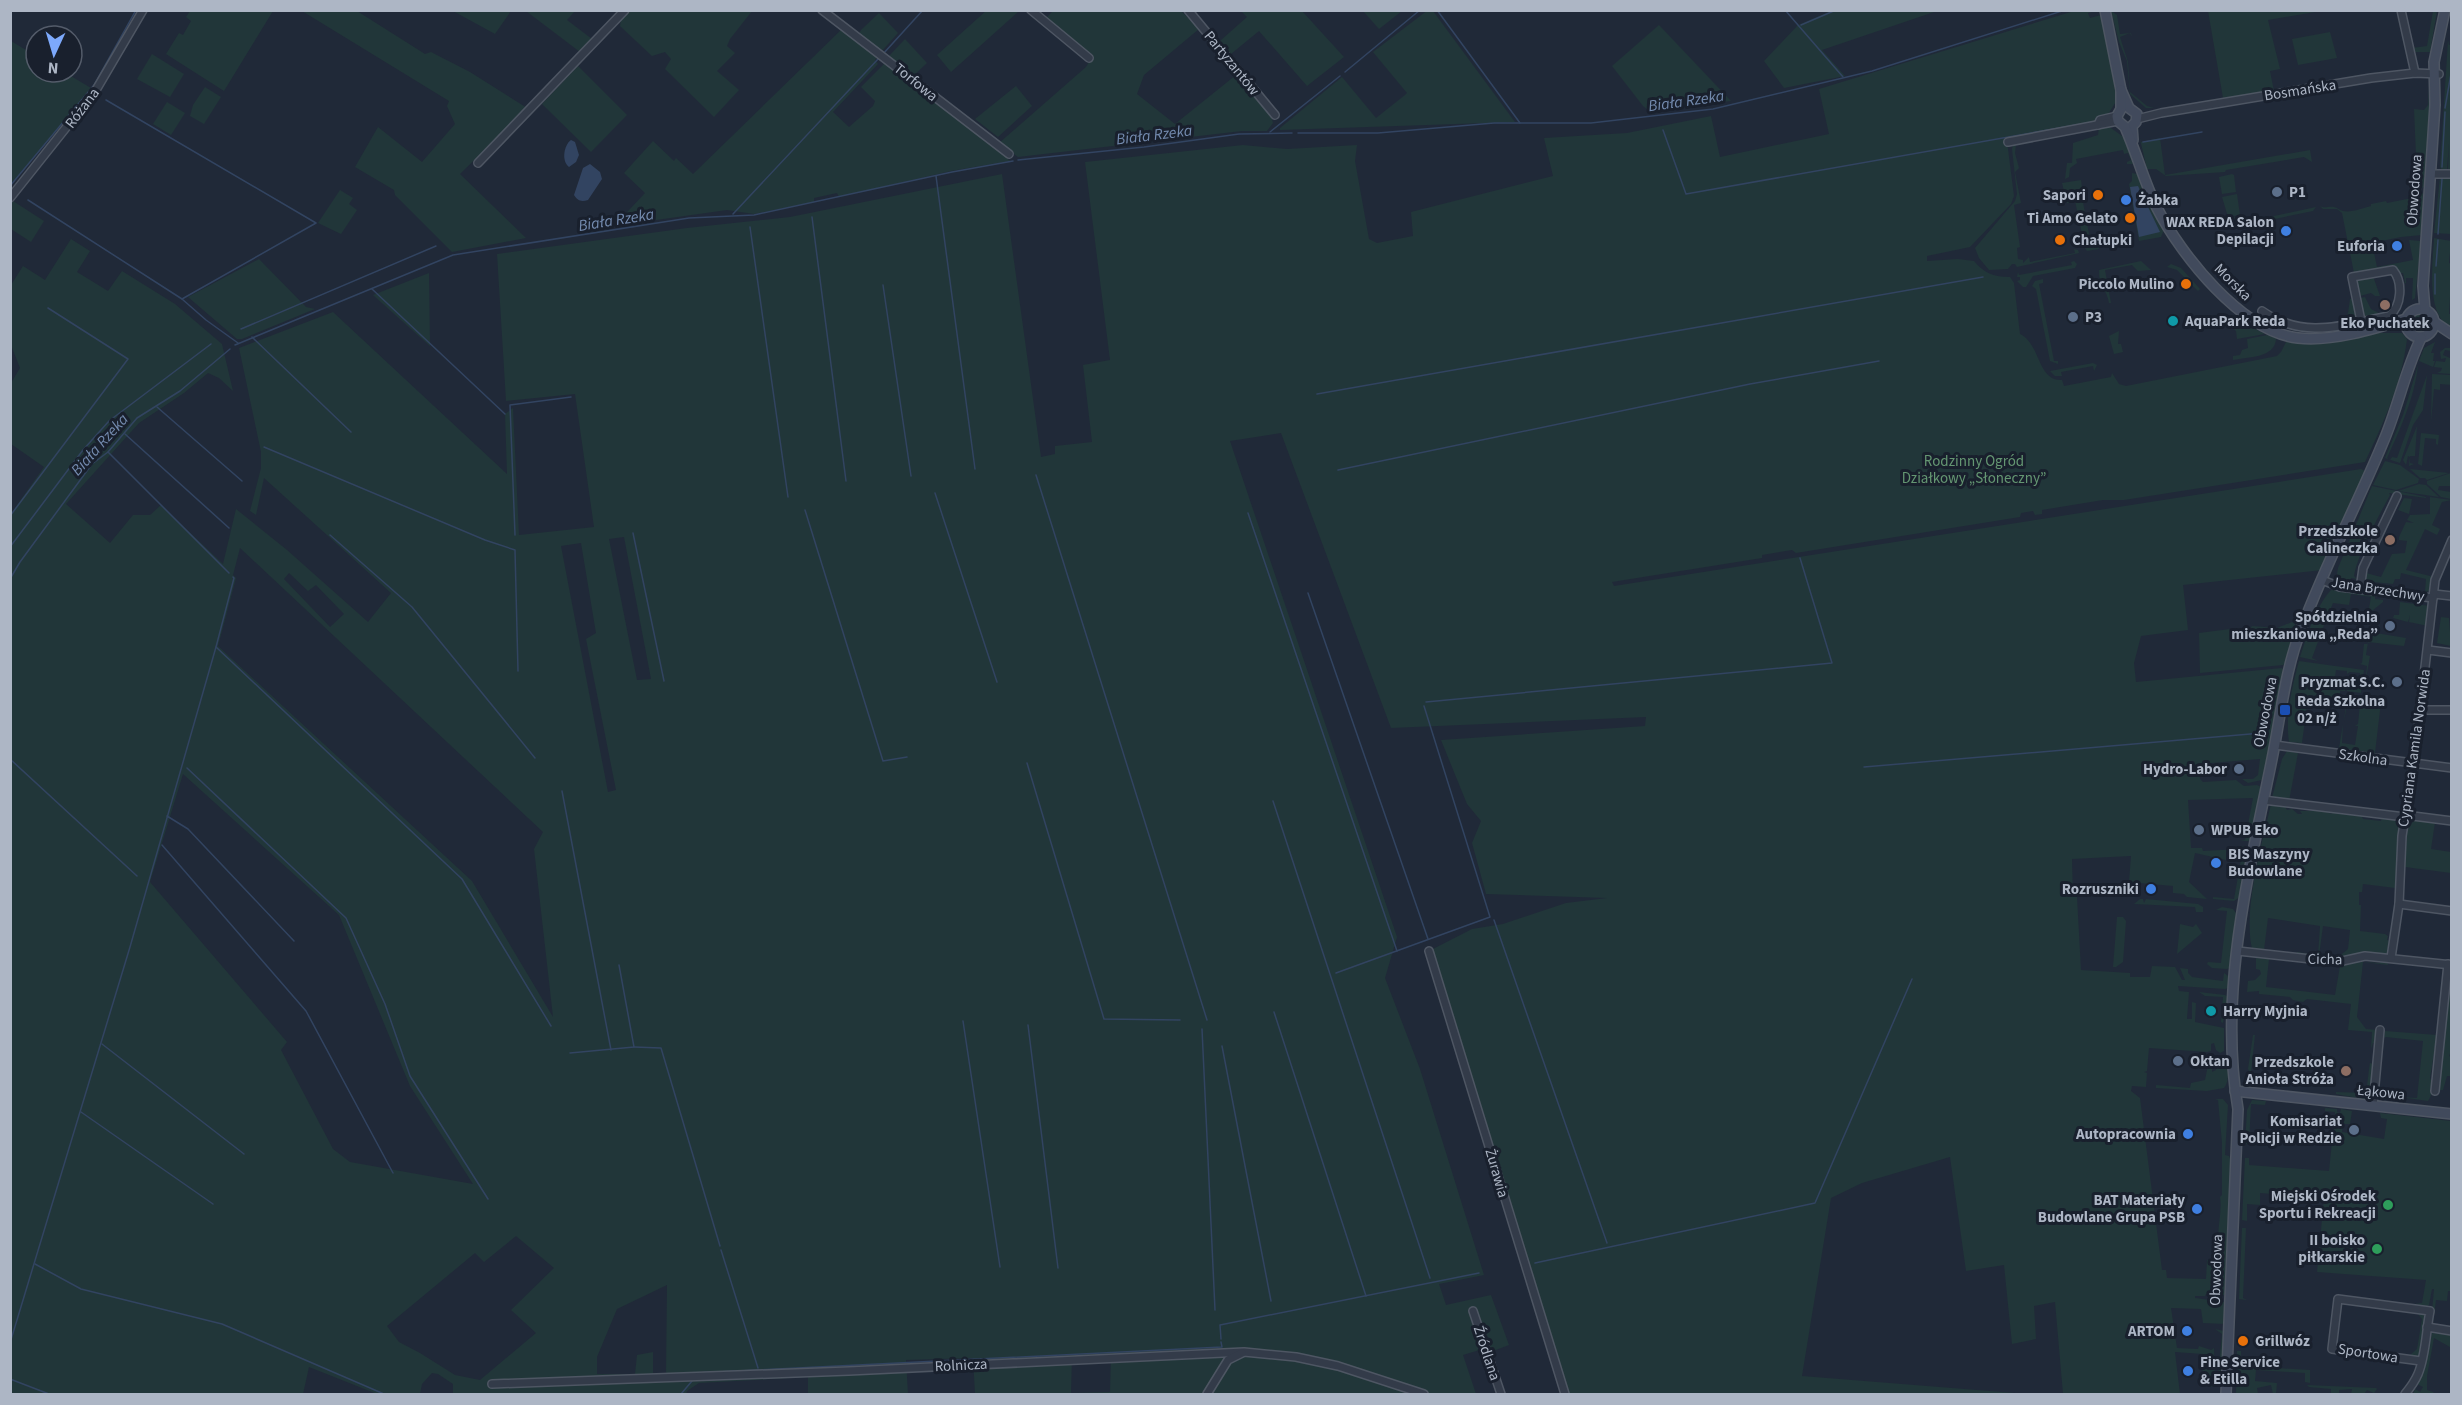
<svg xmlns="http://www.w3.org/2000/svg" width="2462" height="1405" font-family="'Source Sans 3',sans-serif">
	<style>
		.green { fill: #213639; fill-rule: evenodd }
		.water { fill: #324461 }
		.lines { fill: none; stroke-linecap: round; stroke-linejoin: round }
		.stream { stroke: #324461; stroke-width: 1.5 }
		.street-casing { stroke: #4e5663; stroke-width: 10 }
		.secondary-casing { stroke: #4e5663; stroke-width: 12 }
		.street { stroke: #333b49; stroke-width: 7 }
		.secondary { stroke: #414a5c; stroke-width: 9 }
		.service-dot { fill: #5c6f8a; stroke: #19202d; stroke-width: 2 }
		.food-dot { fill: #e8710a; stroke: #19202d; stroke-width: 2 }
		.shop-dot { fill: #3f7fe0; stroke: #19202d; stroke-width: 2 }
		.education-dot { fill: #8d6e63; stroke: #19202d; stroke-width: 2 }
		.culture-dot { fill: #0f9aa8; stroke: #19202d; stroke-width: 2 }
		.transit-dot { fill: #1a4fb4; stroke: #19202d; stroke-width: 2 }
		.leisure-dot { fill: #2e9e5b; stroke: #19202d; stroke-width: 2 }
		.labels { text-anchor: middle; stroke-width: 6; stroke-linejoin: round; paint-order: stroke }
		.street-label { font-size: 15px; fill: #adb6c5; stroke: #19202d }
		.poi-label { font-size: 15px; font-weight: bold; fill: #adb6c5; stroke: #19202d; text-anchor: end }
		.park-label { font-size: 15px; fill: #649672; stroke: #19202d }
		.water-label { font-size: 16px; font-style: italic; fill: #748baf; stroke: #19202d }
	</style>
	<rect width="100%" height="100%" fill="#202938"/>
	<g class="green">
		<path d="M630,10L752,11L730,39L727,46L735,53L717,71L739,90L714,117L665,69L671,59L665,52L652,56L620,26L621,20Z"/>
		<path d="M987,10L1019,11L951,72L937,55Z"/>
		<path d="M1428,10L1433,11L1515,122L1280,130V128L1342,77L1376,118L1405,95L1407,93L1373,52Z"/>
		<path d="M1833,10H1937V11L1822,50L1845,76L1784,88L1764,61L1798,25Z"/>
		<path d="M190,11H273L224,91L166,54L179,33L183,35L191,21L186,17Z"/>
		<path d="M302,11H357L425,54L431,52L470,72L527,108L460,174L526,238L452,252L395,195L394,190L355,167L378,127L422,162L455,124L447,106L449,101Z"/>
		<path d="M453,11H511L495,34Z"/>
		<path d="M526,11H575L567,20L592,39L580,52Z"/>
		<path d="M1053,11H1181L1199,29L1144,75L1137,94L1175,124L1236,75L1271,116L1273,123L1267,131H1242L1018,157L999,143L1086,67L1093,55L1045,19Z"/>
		<path d="M1241,11H1302L1344,57L1307,86L1259,31L1231,54L1220,41L1247,17Z"/>
		<path d="M1363,11H1402L1379,29Z"/>
		<path d="M2074,11H2096L2088,13L2090,18L2101,15L2117,100L2107,116L2096,120V124L2007,141L2014,196L2011,204L1970,247L1927,256V261L1958,259L1974,261C1984,273 1993,277 2010,277L2014,283L2020,334C2041,344 2037,381 2062,380L2064,386L2111,377L2112,373L2119,384L2126,386L2277,356L2281,352L2286,342L2317,343L2378,333H2402L2407,339C2402,382 2384,422 2365,462L2124,500H2103L2042,510V514L2035,515L2033,511L2021,513L2020,517L1796,553L1792,550L1762,555V558L1612,582L1614,586L2361,469L2365,471V475L2322,570L2183,585L2188,630L2141,636L2134,663L2136,682L2282,668L2285,672L2262,780L2248,783L2242,779H2253L2258,775L2260,759L2199,764L2200,779L2203,782L2236,780L2244,786L2257,785L2261,787L2253,837L2250,841H2240L2245,840L2253,798L2188,800L2191,848H2202L2203,851L2239,849L2242,846L2246,847L2250,851L2248,864L2240,865L2242,855L2238,854L2237,852H2226V860L2195,853L2189,882L2207,899L2187,897L2184,894L2173,893V886L2129,882L2131,856L2072,859L2073,897H2077L2081,970L2130,973V977H2150L2152,966L2175,967L2182,980H2185L2180,968L2188,969V973L2192,977L2223,981L2224,973L2231,978V987L2225,989L2178,986L2179,991L2189,992L2187,1019H2192V1002L2196,1003L2195,1022L2224,1028V1051L2220,1053L2216,1050L2214,1043L2211,1044V1051L2207,1052L2149,1048L2147,1071L2144,1072L2147,1073L2146,1087L2132,1086L2131,1091L2140,1098L2162,1270H2166L2167,1278L2206,1279L2207,1260H2216V1254L2221,1253C2214,1236 2223,1214 2220,1197L2222,1195V1143L2218,1100L2215,1099H2223L2228,1105L2225,1155L2229,1156L2232,1164L2227,1292L2224,1295L2206,1294L2205,1296H2195V1298L2225,1302V1324L2203,1323L2201,1309L2171,1308L2177,1348L2198,1349L2199,1346L2211,1350L2214,1348L2215,1385L2217,1384L2222,1334L2215,1329L2224,1331L2220,1384L2217,1387L2202,1386L2203,1354L2175,1352L2180,1394H2063L2055,1302L2034,1306L2036,1339L2012,1344L2004,1265L1966,1271L1950,1157L1862,1183L1831,1198L1802,1376L2027,1394H1568L1429,951L1472,929L1503,924L1566,903L1607,898L1486,894L1472,843L1481,821L1467,804L1441,740L1645,726L1646,717L1391,728L1281,433L1230,441L1397,937L1385,978L1420,1069L1484,1275L1439,1284L1446,1305L1491,1295L1509,1345L1485,1354L1483,1349L1463,1355L1476,1394H975L973,1358L906,1360L908,1394H808V1377L699,1383L687,1391L686,1394H453V1384L438,1374L432,1373L422,1384L420,1394H377L309,1367L303,1394H11L10,515L44,467L11,444V383L20,368L11,345V285L23,266L45,280L71,239L90,251L77,272L108,291L122,271L175,304L222,344L233,391L219,378L208,373L184,393L139,423L66,504L110,543L133,515H150L161,505L223,564L236,509L287,550L368,622L391,593L264,478L256,515L250,511L261,468V452L239,348L333,312L507,474L505,414L513,408L519,535L594,527L575,394L506,401L497,254L687,228L790,217L1002,174L1041,457L1055,454V446L1092,442L1083,365L1110,360L1085,162L1243,145L1287,149L1357,145L1355,161L1369,239L1377,243L1413,236L1411,212L1553,176L1544,138L1627,133L1711,116L1720,157L1829,134L1819,89ZM624,537L651,679L637,680L609,539ZM581,543L596,633L586,639L616,790L608,792L561,546ZM240,548L543,832L534,849L553,1017L472,881L218,646L236,578L233,575ZM289,573L308,591L316,585L344,614L330,627L284,579ZM183,774L339,915L410,1086L473,1184L350,1162L333,1149L281,1050L287,1042L150,882ZM516,1236L554,1268L511,1310L536,1333L480,1380L455,1375L420,1353L399,1342L387,1326L475,1253L484,1262ZM667,1285L666,1373L653,1374V1352L637,1355L635,1374H597V1357L617,1309ZM1111,1356L1110,1392L1071,1393L1072,1357Z"/>
		<path d="M2111,11L2117,15L2120,34L2131,33L2132,37L2130,33L2120,37L2128,62L2130,92L2147,106L2154,108H2146L2130,94L2127,61L2119,42Z"/>
		<path d="M2208,11V10L2321,11L2268,20L2280,69L2270,71L2274,91L2223,98Z"/>
		<path d="M2433,11H2437L2430,52H2413L2412,48L2427,46Z"/>
		<path d="M879,13L898,33L881,52L859,34L861,30Z"/>
		<path d="M1659,25L1731,101L1648,110L1643,106L1612,66Z"/>
		<path d="M842,29L878,56L875,60L878,64L833,112L849,127L873,106L875,101L861,87L886,62L996,147L1010,161L951,171L839,197L837,193L814,198V202L754,214L727,210L614,226L645,193L624,173L653,141L674,161L676,158L693,174Z"/>
		<path d="M2330,32L2337,58L2298,65L2292,39Z"/>
		<path d="M905,39L927,63L912,77L889,56Z"/>
		<path d="M2448,40L2449,45H2452V170L2448,169L2449,143L2447,170H2442L2440,167Z"/>
		<path d="M11,41L36,56V72H64L91,88L11,184Z"/>
		<path d="M152,54L184,74L170,97L137,79Z"/>
		<path d="M578,66L627,115L591,152L542,104Z"/>
		<path d="M1016,86L1032,106L998,137L975,119Z"/>
		<path d="M205,87L221,97L204,124L190,116L193,105Z"/>
		<path d="M2429,87H2431L2426,184L2424,187L2417,189L2419,180L2417,179L2414,109L2424,110L2428,105Z"/>
		<path d="M167,102L185,113L171,135L153,124Z"/>
		<path d="M2108,126L2125,138L2133,164H2127V162L2131,160L2128,153L2124,154L2123,150L2076,159L2077,163L2070,168L2069,177L2065,179L2067,163H2072L2073,143L2098,135L2099,127Z"/>
		<path d="M2139,135L2141,142L2160,138L2165,175L2310,150L2312,162L2304,157L2226,170L2225,172L2166,176L2156,169H2147Z"/>
		<path d="M2016,144L2015,153L2019,168L2015,172L2021,203L2014,205L2020,247L2017,248L2018,259L2023,260V263L2029,257L2030,262L2075,253L2074,249L2078,250L2079,253L2017,267L2015,264H2012L2008,269L1989,270L1979,258L1975,248L2015,201L2017,194L2012,149L2013,145Z"/>
		<path d="M2132,173L2137,174L2164,230L2161,237L2139,241L2129,184L2132,181Z"/>
		<path d="M2232,174L2234,175L2236,192L2222,194L2219,177Z"/>
		<path d="M2451,176V234L2434,233L2440,177Z"/>
		<path d="M2081,180L2082,188L2073,191L2069,197V203H2067L2062,183Z"/>
		<path d="M340,190L353,198L349,204L357,210L341,234L318,223Z"/>
		<path d="M2420,193L2425,194L2422,235L2401,237L2372,243L2377,267L2413,260L2409,240L2421,241L2415,298L2412,300L2413,278H2406V283L2401,284L2405,282L2403,273L2399,274L2396,270L2354,273L2342,213L2337,209H2323L2320,206C2325,209 2328,206 2334,207C2339,208 2338,210 2343,211C2351,213 2363,208 2371,206V204L2386,201L2387,203L2417,197V194Z"/>
		<path d="M2237,194L2240,215L2228,217L2222,197Z"/>
		<path d="M2082,197L2091,244L2098,243L2099,249L2087,251L2085,248L2075,201L2077,198Z"/>
		<path d="M13,201L44,221L31,242L11,229V203Z"/>
		<path d="M2316,207L2313,211L2250,224L2246,222Z"/>
		<path d="M2241,216V223L2208,228L2206,226L2228,223V218Z"/>
		<path d="M2434,238L2451,241L2449,263L2452,264L2449,314H2451V327C2425,316 2433,260 2434,238Z"/>
		<path d="M259,259L306,307L315,309L242,339H237L188,297Z"/>
		<path d="M2074,261L2077,264L2075,268L2033,276L2026,287H2023L2017,281L2020,280V277H2017L2018,272L2019,275L2072,265L2071,262Z"/>
		<path d="M2141,261L2151,270L2138,271L2132,265L2105,270L2111,303H2109C2107,290 2098,284 2099,270Z"/>
		<path d="M2171,264L2181,268L2200,289L2198,291L2177,270L2167,267Z"/>
		<path d="M429,273L430,346L373,295Z"/>
		<path d="M2373,276L2380,296H2375L2371,293L2360,296L2357,281Z"/>
		<path d="M2043,279V283L2039,284L2054,361H2058V364L2050,361L2036,289L2032,286L2035,281Z"/>
		<path d="M2365,297L2371,309L2379,313L2365,317L2360,298Z"/>
		<path d="M2350,299H2353L2356,318L2343,321L2348,313Z"/>
		<circle cx="2419" cy="323" r="10"/>
		<path d="M2245,324H2246L2265,334L2237,339L2236,331L2231,326Z"/>
		<path d="M2119,331L2118,344H2121L2123,352L2114,354L2109,336Z"/>
		<path d="M2267,335L2276,338C2276,358 2248,357 2233,360V356L2240,355L2242,350L2248,348L2247,339Z"/>
		<path d="M2435,342L2431,353H2434L2433,361H2435L2433,367L2419,361L2424,348Z"/>
		<path d="M2445,348H2451V351L2445,350L2443,355L2450,358L2451,355V374L2437,373L2441,371L2442,368L2434,367L2436,361L2445,362L2446,358L2441,359L2440,352Z"/>
		<path d="M2093,363L2097,365L2094,371L2093,366L2061,372L2062,376H2055L2050,371Z"/>
		<path d="M2418,365C2415,396 2400,430 2387,458L2390,460L2392,457L2397,458L2427,375L2423,410L2413,425L2400,463L2385,458L2403,415Z"/>
		<path d="M2432,374L2451,375L2452,385L2440,384V390L2434,389L2431,422Z"/>
		<path d="M2417,426L2415,456H2410V463L2414,464L2409,466L2410,457L2408,456L2406,465L2403,460Z"/>
		<path d="M2421,433L2439,435L2438,445L2436,444V439L2425,438L2422,466L2418,464Z"/>
		<path d="M2385,461L2400,465L2419,479L2418,483L2396,490L2373,485Z"/>
		<path d="M2410,469L2449,473L2427,480L2425,478H2420Z"/>
		<path d="M2451,473V486H2439L2438,490L2451,492V499L2441,497L2427,484V481Z"/>
		<path d="M2419,484L2426,485L2439,497L2398,491Z"/>
		<path d="M2372,486L2426,497V498L2389,493L2390,495C2378,517 2358,554 2354,576L2357,579L2351,578L2349,582L2358,583L2344,582L2336,579L2338,568Z"/>
		<path d="M2430,497L2451,500L2442,502L2432,525L2440,529L2437,535L2425,529L2406,570L2434,577L2429,591L2425,592L2426,579L2401,573L2400,579H2395L2393,584L2373,582L2371,586L2364,585L2366,573L2381,577L2392,554L2405,553L2407,541L2399,540V537L2406,522L2414,523L2407,520L2410,515L2430,514Z"/>
		<path d="M2404,498L2412,499L2409,514L2398,510Z"/>
		<path d="M2333,588H2337V591H2340L2341,589L2375,594V599L2383,600V602L2368,614L2371,597L2351,594L2349,605L2333,603L2322,630L2325,632L2322,640L2319,639L2312,658L2318,661L2300,657C2308,633 2316,605 2333,588Z"/>
		<path d="M2400,602L2430,606L2428,626L2409,622L2410,615L2408,622L2393,618L2394,615H2399Z"/>
		<path d="M2441,617L2449,618L2451,646L2437,643Z"/>
		<path d="M2292,622L2298,627L2288,662L2283,665L2200,673L2199,633L2230,629L2232,636L2245,637L2252,626L2277,628Z"/>
		<path d="M2370,632L2406,638L2404,646L2368,642L2366,655L2370,656L2365,685L2367,666L2360,664L2362,663L2364,644H2368Z"/>
		<path d="M2299,661L2364,670L2361,693L2347,691V685L2359,686L2360,673L2350,672L2347,674V671L2336,670L2334,683L2346,686L2345,691L2334,690L2340,691V699L2309,695L2306,711L2309,712L2308,720H2305L2302,743L2289,742C2285,716 2292,687 2299,661Z"/>
		<path d="M2360,699L2381,702L2375,753L2339,748L2343,724L2342,743L2355,745L2358,726H2355L2358,724L2360,704L2347,703L2344,722L2346,702L2359,703Z"/>
		<path d="M2287,751L2298,753L2289,801L2272,798L2282,759Z"/>
		<path d="M2271,804L2284,805L2287,810L2292,809L2298,814H2302L2300,811H2329L2331,814L2335,810L2361,814L2363,819L2381,821L2382,817L2399,819L2397,885L2395,888L2363,884L2362,892H2359V905H2361L2360,931L2385,934L2388,936L2387,940L2390,941L2387,954H2356L2337,958L2348,949L2350,930L2323,926L2319,956L2324,957L2297,954V952L2318,955L2320,926L2268,918L2264,950L2292,954L2252,949C2243,909 2262,844 2271,804Z"/>
		<path d="M2415,819L2435,822L2431,849L2451,852V873L2405,867L2407,829Z"/>
		<path d="M2239,871L2245,874L2240,897L2234,901L2213,899V897L2234,899Z"/>
		<path d="M2140,899H2143L2144,903L2146,899L2198,904L2203,907V912H2196L2195,907L2134,904Z"/>
		<path d="M2222,907L2233,909L2238,916L2232,966L2227,969L2212,968L2207,964L2208,962L2221,963L2227,911L2216,910Z"/>
		<path d="M2117,917H2123L2126,921L2123,962L2116,967H2113Z"/>
		<path d="M2180,924L2193,927L2196,924L2202,933L2177,954Z"/>
		<path d="M2256,958L2269,959L2266,987L2335,995L2340,966L2361,962H2364L2380,963L2381,960L2387,961L2388,965L2363,962L2357,1017L2366,1029L2378,1030L2376,1043H2373L2371,1049L2372,1032L2348,1030L2351,1004L2307,999L2303,1002L2293,1000L2290,997L2259,994V991L2247,992L2248,981L2255,980L2261,974L2260,970L2256,969Z"/>
		<path d="M2451,989L2452,1049L2449,1056L2451,1057V1076H2447L2443,1090H2438L2447,997Z"/>
		<path d="M2199,992L2225,995L2228,997L2223,1023L2221,1022L2223,997L2205,996Z"/>
		<path d="M2385,1031L2437,1035L2430,1078C2434,1085 2432,1096 2428,1101L2400,1097L2417,1098L2423,1041L2386,1037L2384,1038Z"/>
		<path d="M2253,1035H2255L2251,1073L2260,1082L2289,1087L2253,1083L2252,1075L2248,1069Z"/>
		<path d="M2371,1054L2370,1063L2374,1064L2371,1095L2368,1100L2336,1094V1092L2366,1093Z"/>
		<path d="M2224,1058C2229,1066 2230,1081 2224,1088L2207,1091L2156,1088V1085L2190,1088L2191,1083L2205,1080L2209,1060L2212,1059V1072L2216,1070L2217,1060Z"/>
		<path d="M2252,1100L2266,1101L2265,1105L2251,1104L2249,1144H2245L2247,1110Z"/>
		<path d="M2325,1108L2337,1109V1112L2340,1113L2341,1109L2352,1111L2350,1124H2343L2342,1132L2384,1139L2387,1119L2381,1118L2380,1113L2451,1121V1291H2448L2447,1301L2436,1300L2433,1323L2438,1326L2431,1323L2434,1289H2432L2429,1305L2423,1308L2407,1305L2422,1303L2426,1280L2317,1272L2324,1198L2260,1193V1205L2247,1204V1221L2242,1220L2245,1158H2249V1165L2329,1171L2335,1112L2325,1111Z"/>
		<path d="M2242,1228H2246L2243,1298L2247,1300L2239,1299Z"/>
		<path d="M2411,1312L2425,1314L2426,1319L2420,1355L2416,1358L2399,1355H2410L2417,1349L2422,1319L2417,1313Z"/>
		<path d="M2432,1333L2451,1335L2450,1347L2434,1338L2427,1376V1390L2433,1392L2435,1394H2413L2415,1389L2420,1392L2423,1387L2417,1384L2422,1376Z"/>
		<path d="M2237,1351H2241V1361L2253,1362L2261,1367L2310,1370V1383L2305,1382V1373L2256,1370L2255,1381L2277,1383L2276,1394H2273L2271,1385L2257,1388L2258,1394H2236Z"/>
		<path d="M2307,1385L2376,1388L2377,1389L2374,1393L2367,1390L2364,1394H2351L2352,1389L2339,1390V1394H2331V1389L2309,1387Z"/>
	</g>
	<g class="water">
		<path d="M571,140L575,142L579,155L576,162L569,167C561,161 564,145 571,140Z"/>
		<path d="M590,164L600,172L602,179L588,200C581,202 578,201 574,195L583,168Z"/>
		<path d="M2138,186L2160,232L2139,237L2130,187Z"/>
	</g>
	<g class="lines">
		<g class="stream">
			<path d="M1437,10L1520,123"/>
			<path d="M1785,10L1843,77"/>
			<path d="M1801,25L1836,10"/>
			<path d="M883,54L923,10"/>
			<path d="M1345,72L1420,10"/>
			<path d="M106,100L316,223L182,299"/>
			<path d="M2445,108L2452,68"/>
			<path d="M1663,130L1686,194L2093,122"/>
			<path d="M1270,132L1340,76"/>
			<path d="M1298,133H1378L1494,123H1591L1713,109L1872,71L2065,10"/>
			<path d="M2143,142L2202,132"/>
			<path d="M1018,160L1144,147L1239,134L1292,133"/>
			<path d="M2442,167L2445,112"/>
			<path d="M936,176L975,469"/>
			<path d="M10,186L94,85L136,10"/>
			<path d="M28,200L182,299L206,320L238,343"/>
			<path d="M733,214L879,58"/>
			<path d="M812,217L846,481"/>
			<path d="M750,227L788,497"/>
			<path d="M2438,234L2442,179"/>
			<path d="M2436,266L2438,240"/>
			<path d="M883,285L911,476"/>
			<path d="M372,289L505,414"/>
			<path d="M2435,294V274"/>
			<path d="M241,329L436,246"/>
			<path d="M252,337L351,432"/>
			<path d="M235,345L453,255L689,218L754,215L952,172L1013,161"/>
			<path d="M1317,394L1983,277"/>
			<path d="M157,407L242,481"/>
			<path d="M125,434L229,528"/>
			<path d="M264,447L485,540L515,550L518,671"/>
			<path d="M108,452L229,573"/>
			<path d="M1338,470L1750,384L1879,361"/>
			<path d="M1036,475L1207,1020"/>
			<path d="M935,493L997,682"/>
			<path d="M805,510L883,761L907,757"/>
			<path d="M1248,513L1397,951"/>
			<path d="M10,516L128,359L48,308"/>
			<path d="M633,533L664,681"/>
			<path d="M330,535L412,607L535,758"/>
			<path d="M515,535L510,405L571,397"/>
			<path d="M10,547L83,450L109,421L211,344"/>
			<path d="M233,577L234,578L216,647L462,879L551,1026"/>
			<path d="M10,579L20,562L92,464L108,452L137,418L180,391L230,349"/>
			<path d="M1308,593L1428,939"/>
			<path d="M1426,702L1832,663L1800,558"/>
			<path d="M10,759L137,876"/>
			<path d="M1027,763L1104,1019L1180,1020"/>
			<path d="M1864,767L2262,733"/>
			<path d="M187,768L346,918L385,1004L410,1076L488,1199"/>
			<path d="M562,791L611,1050"/>
			<path d="M1273,801L1430,1278"/>
			<path d="M167,816L188,829L294,941"/>
			<path d="M162,845L306,1011L393,1173"/>
			<path d="M1494,920L1607,1243"/>
			<path d="M1336,973L1490,917L1424,706"/>
			<path d="M1274,1012L1366,1296"/>
			<path d="M963,1021L1000,1267"/>
			<path d="M1028,1025L1058,1268"/>
			<path d="M1202,1029L1215,1310"/>
			<path d="M102,1044L244,1154"/>
			<path d="M1222,1046L1271,1301"/>
			<path d="M634,1047L661,1048L720,1246"/>
			<path d="M570,1053L634,1047L619,965"/>
			<path d="M81,1112L213,1204"/>
			<path d="M721,1250L758,1368"/>
			<path d="M1535,1263L1815,1203L1912,979"/>
			<path d="M35,1264L81,1289L222,1324L384,1394"/>
			<path d="M1221,1339L1220,1325L1479,1273"/>
			<path d="M10,1343L130,947L216,647"/>
			<path d="M696,1373L1222,1347L1221,1342"/>
			<path d="M10,1379L49,1394"/>
			<path d="M681,1394L692,1381"/>
		</g>
		<g class="street-casing">
			<g id="street">
				<path d="M822,10L1009,154"/>
				<path d="M1031,10L1089,58"/>
				<path d="M1188,10L1275,115"/>
				<path d="M2401,10L2415,73"/>
				<path d="M2137,119L2161,113L2371,78L2415,73L2439,74"/>
				<path d="M2098,125L2100,120L2117,116"/>
				<path d="M2008,142L2118,121"/>
				<path d="M478,163L625,10"/>
				<path d="M2431,174H2452"/>
				<path d="M10,198L96,90L143,10"/>
				<path d="M2262,311C2304,340 2343,325 2389,316C2402,306 2403,282 2393,270L2352,277L2361,321L2363,331"/>
				<path d="M2322,580L2340,587L2433,598"/>
				<path d="M2360,589L2363,568L2397,496"/>
				<path d="M2434,594L2452,596"/>
				<path d="M2428,650L2452,653"/>
				<path d="M2420,710H2452"/>
				<path d="M2275,745L2452,768"/>
				<path d="M2263,800L2405,817"/>
				<path d="M2405,815L2452,821"/>
				<path d="M2399,904L2452,911"/>
				<path d="M1429,951L1565,1394"/>
				<path d="M2238,951L2338,962L2365,956L2452,965"/>
				<path d="M2391,958L2399,904L2402,836L2415,754L2435,580L2452,540"/>
				<path d="M2435,1091L2448,964"/>
				<path d="M2373,1106L2380,1030"/>
				<path d="M1473,1311L1501,1394"/>
				<path d="M2427,1327L2452,1331"/>
				<path d="M492,1384L849,1371L1244,1352L1296,1357L1338,1366L1424,1394"/>
				<path d="M1207,1394L1228,1360L1242,1353"/>
				<path d="M2405,1394C2410,1388 2415,1381 2418,1374C2426,1355 2426,1330 2430,1311L2338,1299L2332,1349L2421,1361"/>
			</g>
		</g>
		<g class="secondary-casing">
			<g id="secondary">
				<path d="M2105,10L2121,90L2129,108L2137,114L2136,122L2132,126L2133,140"/>
				<path d="M2121,90V109L2117,116L2118,121L2125,127C2137,154 2144,182 2157,208C2181,255 2242,332 2298,338C2331,342 2374,329 2406,319"/>
				<circle cx="2420" cy="323" r="14"/>
				<path d="M2425,310L2423,286L2435,105L2434,62L2445,10"/>
				<path d="M2434,322L2452,334"/>
				<path d="M2235,1091L2452,1114"/>
				<path d="M2226,1394L2238,1109C2218,992 2249,873 2272,759C2281,715 2285,669 2302,627C2326,563 2358,503 2384,440C2398,407 2405,371 2421,338"/>
			</g>
		</g>
		<use href="#street" class="street"/>
		<use href="#secondary" class="secondary"/>
	</g>
	<g class="service-dot">
		<circle cx="2277" cy="192" r="6"/>
		<circle cx="2073" cy="317" r="6"/>
		<circle cx="2390" cy="626" r="6"/>
		<circle cx="2397" cy="682" r="6"/>
		<circle cx="2239" cy="769" r="6"/>
		<circle cx="2199" cy="830" r="6"/>
		<circle cx="2178" cy="1061" r="6"/>
		<circle cx="2354" cy="1130" r="6"/>
	</g>
	<g class="food-dot">
		<circle cx="2098" cy="195" r="6"/>
		<circle cx="2130" cy="218" r="6"/>
		<circle cx="2060" cy="240" r="6"/>
		<circle cx="2186" cy="284" r="6"/>
		<circle cx="2243" cy="1341" r="6"/>
	</g>
	<g class="shop-dot">
		<circle cx="2126" cy="200" r="6"/>
		<circle cx="2286" cy="231" r="6"/>
		<circle cx="2397" cy="246" r="6"/>
		<circle cx="2216" cy="863" r="6"/>
		<circle cx="2151" cy="889" r="6"/>
		<circle cx="2188" cy="1134" r="6"/>
		<circle cx="2197" cy="1209" r="6"/>
		<circle cx="2187" cy="1331" r="6"/>
		<circle cx="2188" cy="1371" r="6"/>
	</g>
	<g class="education-dot">
		<circle cx="2385" cy="305" r="6"/>
		<circle cx="2390" cy="540" r="6"/>
		<circle cx="2346" cy="1071" r="6"/>
	</g>
	<g class="culture-dot">
		<circle cx="2173" cy="321" r="6"/>
		<circle cx="2211" cy="1011" r="6"/>
	</g>
	<rect class="transit-dot" x="2279" y="704" width="12" height="12" rx="3"/>
	<g class="leisure-dot">
		<circle cx="2388" cy="1205" r="6"/>
		<circle cx="2377" cy="1249" r="6"/>
	</g>
	<g class="labels">
		<g class="street-label">
			<text transform="translate(1232 63) rotate(51)" y="5">Partyzantów</text>
			<text transform="translate(916 82) rotate(39)" y="5">Torfowa</text>
			<text transform="translate(2300 90) rotate(-9)" y="5">Bosmańska</text>
			<text transform="translate(82 108) rotate(-53)" y="5">Różana</text>
			<text transform="translate(2414 190) rotate(-86)" y="5">Obwodowa</text>
			<text transform="translate(2233 282) rotate(45)" y="5">Morska</text>
			<text transform="translate(2378 589) rotate(9)" y="5">Jana Brzechwy</text>
			<text transform="translate(2265 712) rotate(-79)" y="5">Obwodowa</text>
			<text transform="translate(2414 748) rotate(-82)" y="5">Cypriana Kamila Norwida</text>
			<text transform="translate(2363 757) rotate(8)" y="5">Szkolna</text>
			<text transform="translate(2325 959) rotate(1)" y="5">Cicha</text>
			<text transform="translate(2381 1092) rotate(6)" y="5">Łąkowa</text>
			<text transform="translate(1497 1173) rotate(74)" y="5">Żurawia</text>
			<text transform="translate(2216 1270) rotate(-88)" y="5">Obwodowa</text>
			<text transform="translate(1487 1353) rotate(72)" y="5">Źródlana</text>
			<text transform="translate(2368 1353) rotate(9)" y="5">Sportowa</text>
			<text transform="translate(961 1365) rotate(-3)" y="5">Rolnicza</text>
		</g>
		<g class="poi-label">
			<text x="2289" y="197" text-anchor="start">P1</text>
			<text x="2086" y="200">Sapori</text>
			<text x="2138" y="205" text-anchor="start">Żabka</text>
			<text x="2118" y="223">Ti Amo Gelato</text>
			<text x="2274" y="227">WAX REDA Salon<tspan x="2274" dy="17">Depilacji</tspan></text>
			<text x="2072" y="245" text-anchor="start">Chałupki</text>
			<text x="2385" y="251">Euforia</text>
			<text x="2174" y="289">Piccolo Mulino</text>
			<text x="2085" y="322" text-anchor="start">P3</text>
			<text x="2185" y="326" text-anchor="start">AquaPark Reda</text>
			<text x="2385" y="328" text-anchor="middle">Eko Puchatek</text>
			<text x="2378" y="536">Przedszkole<tspan x="2378" dy="17">Calineczka</tspan></text>
			<text x="2378" y="622">Spółdzielnia<tspan x="2378" dy="17">mieszkaniowa „Reda”</tspan></text>
			<text x="2385" y="687">Pryzmat S.C.</text>
			<text x="2297" y="706" text-anchor="start">Reda Szkolna<tspan x="2297" dy="17">02 n/ż</tspan></text>
			<text x="2227" y="774">Hydro-Labor</text>
			<text x="2211" y="835" text-anchor="start">WPUB Eko</text>
			<text x="2228" y="859" text-anchor="start">BIS Maszyny<tspan x="2228" dy="17">Budowlane</tspan></text>
			<text x="2139" y="894">Rozruszniki</text>
			<text x="2223" y="1016" text-anchor="start">Harry Myjnia</text>
			<text x="2190" y="1066" text-anchor="start">Oktan</text>
			<text x="2334" y="1067">Przedszkole<tspan x="2334" dy="17">Anioła Stróża</tspan></text>
			<text x="2342" y="1126">Komisariat<tspan x="2342" dy="17">Policji w Redzie</tspan></text>
			<text x="2176" y="1139">Autopracownia</text>
			<text x="2376" y="1201">Miejski Ośrodek<tspan x="2376" dy="17">Sportu i Rekreacji</tspan></text>
			<text x="2185" y="1205">BAT Materiały<tspan x="2185" dy="17">Budowlane Grupa PSB</tspan></text>
			<text x="2365" y="1245">II boisko<tspan x="2365" dy="17">piłkarskie</tspan></text>
			<text x="2175" y="1336">ARTOM</text>
			<text x="2255" y="1346" text-anchor="start">Grillwóz</text>
			<text x="2200" y="1367" text-anchor="start">Fine Service<tspan x="2200" dy="17">&amp; Etilla</tspan></text>
		</g>
		<g class="park-label">
			<text x="1974" y="466">Rodzinny Ogród<tspan x="1974" dy="17">Działkowy „Słoneczny”</tspan></text>
		</g>
		<g class="water-label">
			<text transform="translate(1686 100) rotate(-8)" y="6">Biała Rzeka</text>
			<text transform="translate(1154 134) rotate(-7)" y="6">Biała Rzeka</text>
			<text transform="translate(616 219) rotate(-9)" y="6">Biała Rzeka</text>
			<text transform="translate(99 444) rotate(-48)" y="6">Biała Rzeka</text>
		</g>
	</g>
	<rect width="2462" height="1405" fill="none" stroke="#adb6c5" stroke-width="24"/>
	<g transform="translate(54 54) rotate(184)"><circle r="28" fill="#19202d" stroke="#545c6a" stroke-width="1.5"/>
	<path d="M0-4.5L10 22L0 15L-10 22Z" fill="#7da9fb"/>
	<text y="-9" font-size="16" font-weight="bold" text-anchor="middle" fill="#adb6c5">N</text>
	</g>
</svg>
